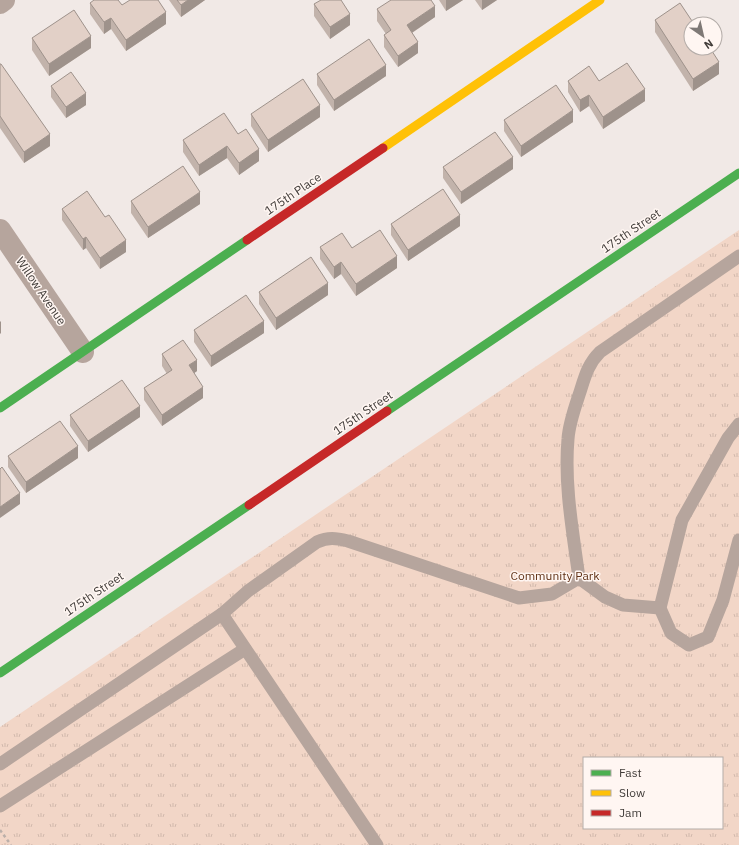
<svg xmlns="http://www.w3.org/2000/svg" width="739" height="845" font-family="'IBM Plex Sans',sans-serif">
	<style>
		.grass { fill: url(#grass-tufts); fill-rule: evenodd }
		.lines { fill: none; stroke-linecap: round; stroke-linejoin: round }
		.path { stroke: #bbafa9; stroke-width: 2.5; stroke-dasharray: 3 3; stroke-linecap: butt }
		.lane { stroke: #b6a59d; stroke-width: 13 }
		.street { stroke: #b6a59d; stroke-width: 22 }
		.fast { stroke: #4caf50; stroke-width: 9 }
		.slow { stroke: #ffc107; stroke-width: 9 }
		.jam { stroke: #c62828; stroke-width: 9 }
		.wall { fill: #c2b3ab }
		.shaded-wall { fill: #9e928b }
		.building { fill: #e2d0c7; stroke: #9e928b }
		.labels { text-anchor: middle; stroke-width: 3; stroke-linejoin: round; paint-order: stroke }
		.street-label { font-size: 12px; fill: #413c39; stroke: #fff6f2 }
		.park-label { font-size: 12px; fill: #613216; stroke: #fff6f2 }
	</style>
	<defs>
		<pattern id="grass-tufts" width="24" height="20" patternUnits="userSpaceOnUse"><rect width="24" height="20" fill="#f2d6c7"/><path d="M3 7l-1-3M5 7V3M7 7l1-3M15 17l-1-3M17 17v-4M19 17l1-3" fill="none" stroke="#d1b9ac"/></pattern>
	</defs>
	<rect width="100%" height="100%" fill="#f1e9e6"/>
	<path class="grass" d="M739,230V845H0V727ZM584,758H722V828H584Z"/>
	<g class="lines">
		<path class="path" d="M0,830L11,845"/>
		<g class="lane">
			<path d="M739,424L728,438L682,520L660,608L671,633L689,645L708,637L723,600L739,540"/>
			<path d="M660,608L623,605L605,597L579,578C573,533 564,485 568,439C569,423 575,407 580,392C585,376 588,364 600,352L739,256"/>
			<path d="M222,614L377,845"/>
			<path d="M0,764L222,614L248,591L317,542C328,537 336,538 348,541L519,598L552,594L579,578"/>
			<path d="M0,806L245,649"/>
		</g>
		<g class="street">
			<path d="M0,3L4,0"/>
			<path d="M0,230L83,352"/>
		</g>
		<g class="fast">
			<path d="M0,408L247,240"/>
			<path d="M387,411L739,173"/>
			<path d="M0,673L249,505"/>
		</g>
		<path class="slow" d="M383,148L600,0"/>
		<g class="jam">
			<path d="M247,240L383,148"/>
			<path d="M249,505L387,411"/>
		</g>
	</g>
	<g class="wall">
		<path d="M169,0H205L181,17Z"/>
		<path d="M439,0H463L446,11Z"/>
		<path d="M475,0H497L482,10Z"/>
		<path d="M90,3L122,5L166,24L126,51L111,29L104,34L90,14Z"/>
		<path d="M314,4L350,25L330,39L314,16Z"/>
		<path d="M377,9L435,17L412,33L418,53L398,67L384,47V35L386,34L377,21Z"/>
		<path d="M655,20L719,74L693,91L655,32Z"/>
		<path d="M32,38L91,48L49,76L32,50Z"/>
		<path d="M0,64L50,146L24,163L0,128Z"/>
		<path d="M317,74L386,76L334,111L317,85Z"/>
		<path d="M568,81H599L645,101L603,129L589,106L580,112L568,92Z"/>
		<path d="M51,86L86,105L66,118L51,97Z"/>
		<path d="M251,114L320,117L268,152L251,126Z"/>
		<path d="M504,120L573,122L521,157L504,131Z"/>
		<path d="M238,134L259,161L239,175L227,158L199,176L183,152V140Z"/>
		<path d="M443,167L513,169L461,204L443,178Z"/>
		<path d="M131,201L200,204L148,238L131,213Z"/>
		<path d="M62,209L126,252L100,269L86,248L83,250L62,220Z"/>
		<path d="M391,224L460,226L408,261L391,235Z"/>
		<path d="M320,247L352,248L397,268L356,296L341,274L334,279L320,259Z"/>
		<path d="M259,292L328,295L276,330L259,304Z"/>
		<path d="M194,330L264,333L211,367L194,342Z"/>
		<path d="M162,354L197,371L194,373L203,398L162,426L144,400V388L167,374L162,366Z"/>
		<path d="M70,415L140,417L88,452L70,426Z"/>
		<path d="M8,456L78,458L26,493L8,467Z"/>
	</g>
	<g class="shaded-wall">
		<path d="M188,0H205L181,17V5Z"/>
		<path d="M446,0H463L446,11Z"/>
		<path d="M482,0H497L482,10Z"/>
		<path d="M435,6V17L407,36V25Z"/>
		<path d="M166,12V24L126,51V40Z"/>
		<path d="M350,14V25L330,39V27Z"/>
		<path d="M111,18V29L104,34V22Z"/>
		<path d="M91,36V48L49,76V64Z"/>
		<path d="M418,42V53L398,67V56Z"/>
		<path d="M719,62V74L693,91V79Z"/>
		<path d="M386,65V76L334,111V100Z"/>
		<path d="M645,89V101L603,129V117Z"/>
		<path d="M86,93V105L66,118V107Z"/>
		<path d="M589,95V106L580,112V100Z"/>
		<path d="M320,105V117L268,152V140Z"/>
		<path d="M573,110V122L521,157V146Z"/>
		<path d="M50,134V146L24,163V152Z"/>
		<path d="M227,146V158L199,176V165Z"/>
		<path d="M259,149V161L239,175V163Z"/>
		<path d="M513,157V169L461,204V192Z"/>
		<path d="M200,192V204L148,238V227Z"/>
		<path d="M460,215V226L408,261V250Z"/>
		<path d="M86,237V248L83,250V239Z"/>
		<path d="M126,240V252L100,269V258Z"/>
		<path d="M397,256V268L356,296V284Z"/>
		<path d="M341,262V274L334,279V267Z"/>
		<path d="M328,283V295L276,330V318Z"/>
		<path d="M1,321V333L0,334V322Z"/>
		<path d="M264,321V333L211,367V356Z"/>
		<path d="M197,360V371L189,377V365Z"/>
		<path d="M203,387V398L162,426V415Z"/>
		<path d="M140,406V417L88,452V441Z"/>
		<path d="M78,446V458L26,493V482Z"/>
		<path d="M20,493V504L0,518V507Z"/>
	</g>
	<g class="building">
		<path d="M94,0H118L122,5L130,0H158L166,12L126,40L111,18L104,22L90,3Z"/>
		<path d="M177,0H188L181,5Z"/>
		<path d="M321,0H341L350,14L330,27L314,4Z"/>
		<path d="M391,0H431L435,6L407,25L418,42L398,56L384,35L391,30L377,9Z"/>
		<path d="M680,3L694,24H691V48H710L719,62L693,79L655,20Z"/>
		<path d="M74,10L91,36L49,64L32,38Z"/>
		<path d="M369,39L386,65L334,100L317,74Z"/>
		<path d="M627,63L645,89L603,117L589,95L580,100L568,81L589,66L599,81Z"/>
		<path d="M0,64H1L50,134L24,152L0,116Z"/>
		<path d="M71,72L86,93L66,107L51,86Z"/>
		<path d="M303,79L320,105L268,140L251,114Z"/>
		<path d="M556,85L573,110L521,146L504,120Z"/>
		<path d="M224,113L238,134L246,129L259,149L239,163L227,146L199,165L183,140Z"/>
		<path d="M495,132L513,157L461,192L443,167Z"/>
		<path d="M183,166L200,192L148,227L131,201Z"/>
		<path d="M443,189L460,215L408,250L391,224Z"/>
		<path d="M87,191L105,217L109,215L126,240L100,258L86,237L83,239L62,209Z"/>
		<path d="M380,230L397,256L356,284L341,262L334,267L320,247L342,233L352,248Z"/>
		<path d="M311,257L328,283L276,318L259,292Z"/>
		<path d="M246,295L264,321L211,356L194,330Z"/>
		<path d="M183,340L197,360L189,365L203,387L162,415L144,388L172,370L162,354Z"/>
		<path d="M122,380L140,406L88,441L70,415Z"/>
		<path d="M60,421L78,446L26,482L8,456Z"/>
		<path d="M2,467L20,493L0,507V469Z"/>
	</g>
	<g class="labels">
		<g class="street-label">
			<text transform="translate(293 194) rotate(-34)" y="4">175th Place</text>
			<text transform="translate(631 231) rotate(-34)" y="4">175th Street</text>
			<text transform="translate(41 291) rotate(56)" y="4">Willow Avenue</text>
			<text transform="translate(363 413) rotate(-34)" y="4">175th Street</text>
			<text transform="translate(94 594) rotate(-34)" y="4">175th Street</text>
		</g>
		<g class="park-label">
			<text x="555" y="580">Community Park</text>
		</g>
	</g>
	<rect x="583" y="757" width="140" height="72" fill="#fff6f2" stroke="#b3aca8"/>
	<rect x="591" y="770" width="20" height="6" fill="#4caf50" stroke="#b3aca8"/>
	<text x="619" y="777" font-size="12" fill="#413c39">Fast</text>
	<rect x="591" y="790" width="20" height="6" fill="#ffc107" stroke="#b3aca8"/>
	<text x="619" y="797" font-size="12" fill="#413c39">Slow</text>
	<rect x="591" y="810" width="20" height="6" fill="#c62828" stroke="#b3aca8"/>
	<text x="619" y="817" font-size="12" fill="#413c39">Jam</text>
	<g transform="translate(703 36) rotate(146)"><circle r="19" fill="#fff6f2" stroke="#b3aca8"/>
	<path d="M0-3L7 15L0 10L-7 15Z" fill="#7f7976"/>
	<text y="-6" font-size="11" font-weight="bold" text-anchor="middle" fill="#413c39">N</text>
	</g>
</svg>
